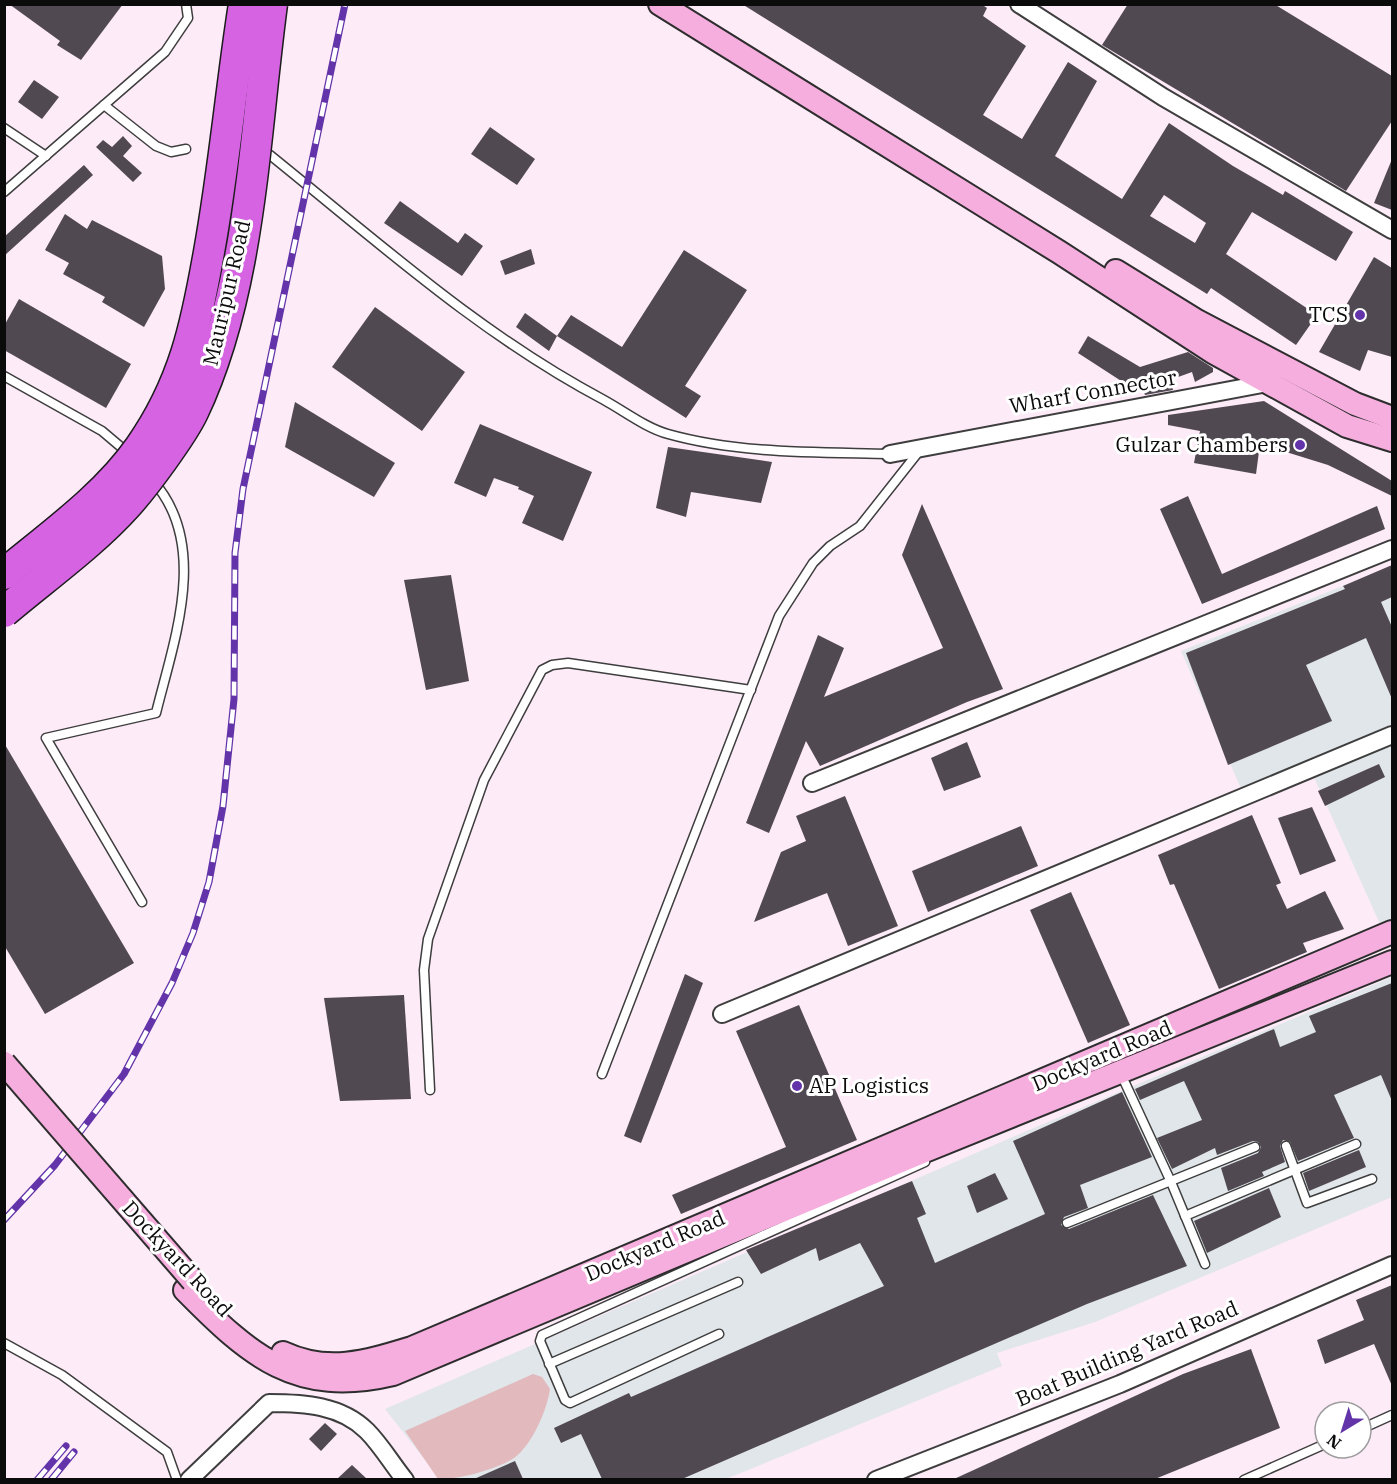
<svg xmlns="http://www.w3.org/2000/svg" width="1397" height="1484" font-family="'IBM Plex Serif',serif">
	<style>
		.industrial { fill: #e0e6e9 }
		.green { fill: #e2b9bd }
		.building { fill: #514952; fill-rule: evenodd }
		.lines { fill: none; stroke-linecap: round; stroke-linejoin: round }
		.lane-casing { stroke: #3e3e3e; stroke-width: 11 }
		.street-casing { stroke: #3e3e3e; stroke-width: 20 }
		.secondary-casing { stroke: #2d2d2d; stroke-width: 26 }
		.lane { stroke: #fff; stroke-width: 8 }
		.street { stroke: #fff; stroke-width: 16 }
		.secondary { stroke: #f5aedd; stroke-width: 22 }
		.rail-casing { stroke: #6334a9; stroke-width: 7 }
		.rail { stroke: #fff; stroke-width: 4.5; stroke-dasharray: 14; stroke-linecap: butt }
		.secondary-bridge-casing { stroke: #2d2d2d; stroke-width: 26; stroke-linecap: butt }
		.highway-bridge-casing { stroke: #1c1c1c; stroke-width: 33; stroke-linecap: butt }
		.secondary-bridge { stroke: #f5aedd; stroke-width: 22 }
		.highway-bridge { stroke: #d663e2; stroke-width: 30 }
		.poi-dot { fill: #6334a9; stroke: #fff; stroke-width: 2 }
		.labels { text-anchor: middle; stroke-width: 6; stroke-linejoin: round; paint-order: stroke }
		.street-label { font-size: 21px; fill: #0b0b0b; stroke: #fff }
		.poi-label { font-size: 21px; fill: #0b0b0b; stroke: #fff; text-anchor: end }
	</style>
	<rect width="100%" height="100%" fill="#fdebf8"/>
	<g class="industrial">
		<path d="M1392,566V724L1242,791L1181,651Z"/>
		<path d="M1392,742V919L1380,924L1313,775Z"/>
		<path d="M1392,977V1197L1095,1322L997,1353L1002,1366L726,1479H440L385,1409L1015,1136Z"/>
	</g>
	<path class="green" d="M533,1374L542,1377L550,1389C547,1410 532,1445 514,1458C498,1469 457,1480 438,1479L405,1431Z"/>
	<g class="building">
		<path d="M9,4H123L81,60L57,45L60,41Z"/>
		<path d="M742,4H981L987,8L983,16L1026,46L983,115L1022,139L1068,62L1097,81L1055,156L1122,199L1169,123L1233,166L1283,195L1285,191L1353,232L1336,261L1252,212L1226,254L1317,315L1296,345L1211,288L1207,294ZM1164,195L1206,223L1195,243L1150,216Z"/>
		<path d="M1128,4H1274L1392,76V121L1346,191L1102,45Z"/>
		<path d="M34,80L59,97L42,119L18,102Z"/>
		<path d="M490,127L535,159L517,185L471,154Z"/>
		<path d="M123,136L132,146L123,156L142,173L133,182L96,147L103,140L112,147Z"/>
		<path d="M1392,159V210L1374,203Z"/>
		<path d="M84,165L93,175L4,256V237Z"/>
		<path d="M400,201L458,243L465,233L483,246L462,276L384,223Z"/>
		<path d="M65,214L87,229L92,220L162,256L165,289L144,327L102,302L105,297L63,274L69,263L45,250Z"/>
		<path d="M531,249L535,264L505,275L500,261Z"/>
		<path d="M684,250L747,290L685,386L701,396L686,418L557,336L571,315L622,347Z"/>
		<path d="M1374,257L1392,268V357L1368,350L1360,371L1319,352Z"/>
		<path d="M19,299L131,364L106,408L4,350V326Z"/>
		<path d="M375,307L465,372L422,431L332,367Z"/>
		<path d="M525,313L557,336L549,351L516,327Z"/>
		<path d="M1088,336L1140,367L1188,352L1213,368V372L1195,382L1192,372L1170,380L1173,390L1145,395L1141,385L1132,388L1078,353Z"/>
		<path d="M1264,401L1392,481V496L1328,465L1260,444L1256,474L1194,463L1200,431L1168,425V415Z"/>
		<path d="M295,402L395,463L374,497L285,447Z"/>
		<path d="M480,424L592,472L563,541L522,523L534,496L518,489L519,487L494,478L486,497L454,483Z"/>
		<path d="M668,447L772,462L761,503L691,492L686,517L656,508Z"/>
		<path d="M1188,496L1222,574L1377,506L1385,529L1202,604L1160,509Z"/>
		<path d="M922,504L1003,689L967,702L820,766L806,741L769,833L746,823L818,635L844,648L824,697L943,648L902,555Z"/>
		<path d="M1392,565V597L1381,602L1392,627V699L1366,638L1306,665L1332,721L1228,765L1186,653L1345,589L1343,586Z"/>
		<path d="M451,575L469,681L426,690L404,580Z"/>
		<path d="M967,742L981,777L944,791L931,758Z"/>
		<path d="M4,743L134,963L45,1014L4,945Z"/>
		<path d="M1379,764L1385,777L1325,806L1318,791Z"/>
		<path d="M845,796L898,926L848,946L827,893L754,922L781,852L806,841L796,816Z"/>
		<path d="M1312,807L1336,861L1300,875L1278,818Z"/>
		<path d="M1252,815L1281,883L1276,885L1287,909L1325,891L1344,929L1303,943L1307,952L1219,989L1174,884L1170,885L1158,855Z"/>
		<path d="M1021,826L1038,866L928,912L912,871Z"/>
		<path d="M1071,892L1130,1025L1088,1043L1030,910Z"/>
		<path d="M685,974L703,983L641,1143L624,1136Z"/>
		<path d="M1392,983V1101L1381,1075L1334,1095L1354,1138L1298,1161L1290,1142L1283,1140L1280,1146L1285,1162L1262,1172L1264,1176L1228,1191L1221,1168L1258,1153L1261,1147L1258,1142L1253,1141L1217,1155L1215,1148L1172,1169L1157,1138L1202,1120L1184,1081L1140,1100L1135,1089L1274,1029L1280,1047L1316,1032L1309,1016Z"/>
		<path d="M404,995L411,1099L340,1101L324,998Z"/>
		<path d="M799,1005L857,1140L681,1214L672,1195L786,1147L736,1031Z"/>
		<path d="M1122,1092L1152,1157L1080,1185L1088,1208L1064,1217L1061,1225L1069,1229L1153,1195L1187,1266L1087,1304L682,1479H602L581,1434L561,1443L554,1428L629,1393L631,1397L884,1286L860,1243L819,1261L816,1248L761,1274L746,1250L912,1181L926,1214L917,1218L935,1263L1045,1214L1013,1141Z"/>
		<path d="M1359,1150L1366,1167L1309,1191L1303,1173Z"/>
		<path d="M995,1173L1008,1199L977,1213L967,1186Z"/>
		<path d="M1269,1188L1281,1217L1207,1253L1194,1221Z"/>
		<path d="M1392,1285V1386L1374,1344L1325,1364L1317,1340L1364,1320L1356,1300Z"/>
		<path d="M1251,1349L1280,1428L1155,1479H954L1183,1374Z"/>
		<path d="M325,1423L337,1434L321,1451L309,1439Z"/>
		<path d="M515,1461L523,1479H474Z"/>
		<path d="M352,1465L367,1479H337Z"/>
	</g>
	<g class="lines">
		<g class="lane-casing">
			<g id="lane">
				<path d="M104,105L156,146L171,152L186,149"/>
				<path d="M4,128L46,156"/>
				<path d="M270,155C378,242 481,335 604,400C624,411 646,428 668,434C739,454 817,452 890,454"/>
				<path d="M4,192L165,52L188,18L186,4"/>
				<path d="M4,376L102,431L128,453"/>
				<path d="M142,902L46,738L156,713C174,640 210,545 153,481"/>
				<path d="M1120,1072L1171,1182L1205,1264"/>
				<path d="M602,1074L779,616L813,563L830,546L860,526L920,450"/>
				<path d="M430,1090L424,970L428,939L484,780L542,670L552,665L568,663L751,690"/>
				<path d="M1286,1146L1307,1203L1372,1179"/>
				<path d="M1185,1216L1356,1144"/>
				<path d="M1067,1223L1255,1147"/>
				<path d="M719,1334L570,1403L565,1400L540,1341L542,1335L925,1162"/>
				<path d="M4,1343L62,1375L167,1452L177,1480"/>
				<path d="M549,1364L738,1282"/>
				<path d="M1361,1429L1392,1415"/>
				<path d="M1244,1480L1325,1444"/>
			</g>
		</g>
		<g class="street-casing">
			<g id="street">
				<path d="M1019,4L1163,97L1392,230"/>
				<path d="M890,454L1273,382"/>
				<path d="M812,783L1392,549"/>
				<path d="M722,1014L1392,735"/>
				<path d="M189,1480L269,1403C304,1403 341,1405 367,1431C381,1445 392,1464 405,1480"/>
				<path d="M876,1480L1120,1384L1392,1265"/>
			</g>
		</g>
		<g class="secondary-casing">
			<g id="secondary">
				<path d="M660,4L1059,252L1213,352L1347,426L1392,440"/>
				<path d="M1116,271L1197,321L1355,404L1392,418"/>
				<path d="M185,1290C250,1356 296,1397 393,1374L922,1152L1392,962"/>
				<path d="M283,1353C328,1374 366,1362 412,1348L1392,932"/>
			</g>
		</g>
		<use href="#lane" class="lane"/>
		<use href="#street" class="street"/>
		<use href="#secondary" class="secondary"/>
		<g class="rail-casing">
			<g id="rail">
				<path d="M4,1220L55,1165L124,1074L172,983L193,933L209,882L223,806L234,699L235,553L243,489L345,4"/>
				<path d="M37,1480L66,1446"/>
				<path d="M51,1480L74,1452"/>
			</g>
		</g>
		<use href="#rail" class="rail"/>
		<g class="secondary-bridge-casing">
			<path id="secondary-bridge" d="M4,1063L193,1281"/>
		</g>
		<g class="highway-bridge-casing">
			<g id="highway-bridge">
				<path d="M4,574C51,535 105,497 140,447C184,384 196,326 209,252C224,170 231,87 244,4"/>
				<path d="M4,612C44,578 92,544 127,505C145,485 182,435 193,412C251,290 254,137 272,4"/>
			</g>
		</g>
		<use href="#secondary-bridge" class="secondary-bridge"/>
		<use href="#highway-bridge" class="highway-bridge"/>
	</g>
	<g class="poi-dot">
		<circle cx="1360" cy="315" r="6"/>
		<circle cx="1300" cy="445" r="6"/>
		<circle cx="797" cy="1086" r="6"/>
	</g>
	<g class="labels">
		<g class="street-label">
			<text transform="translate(227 293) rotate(-77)" y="7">Mauripur Road</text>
			<text transform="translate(1093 392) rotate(-10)" y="7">Wharf Connector</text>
			<text transform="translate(1102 1056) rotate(-23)" y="7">Dockyard Road</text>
			<text transform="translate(655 1246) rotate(-23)" y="7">Dockyard Road</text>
			<text transform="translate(177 1259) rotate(47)" y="7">Dockyard Road</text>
			<text transform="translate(1127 1354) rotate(-23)" y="7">Boat Building Yard Road</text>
		</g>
		<g class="poi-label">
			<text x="1348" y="322">TCS</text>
			<text x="1288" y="452">Gulzar Chambers</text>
			<text x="809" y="1093" text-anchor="start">AP Logistics</text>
		</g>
	</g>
	<rect width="1397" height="1484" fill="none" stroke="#0b0b0b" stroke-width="12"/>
	<g transform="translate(1343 1430) rotate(218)"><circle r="28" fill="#ffffff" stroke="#9d9d9d" stroke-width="1.5"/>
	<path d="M0-4.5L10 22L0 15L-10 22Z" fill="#6334a9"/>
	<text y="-9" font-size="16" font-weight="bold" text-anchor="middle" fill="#0b0b0b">N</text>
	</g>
</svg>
